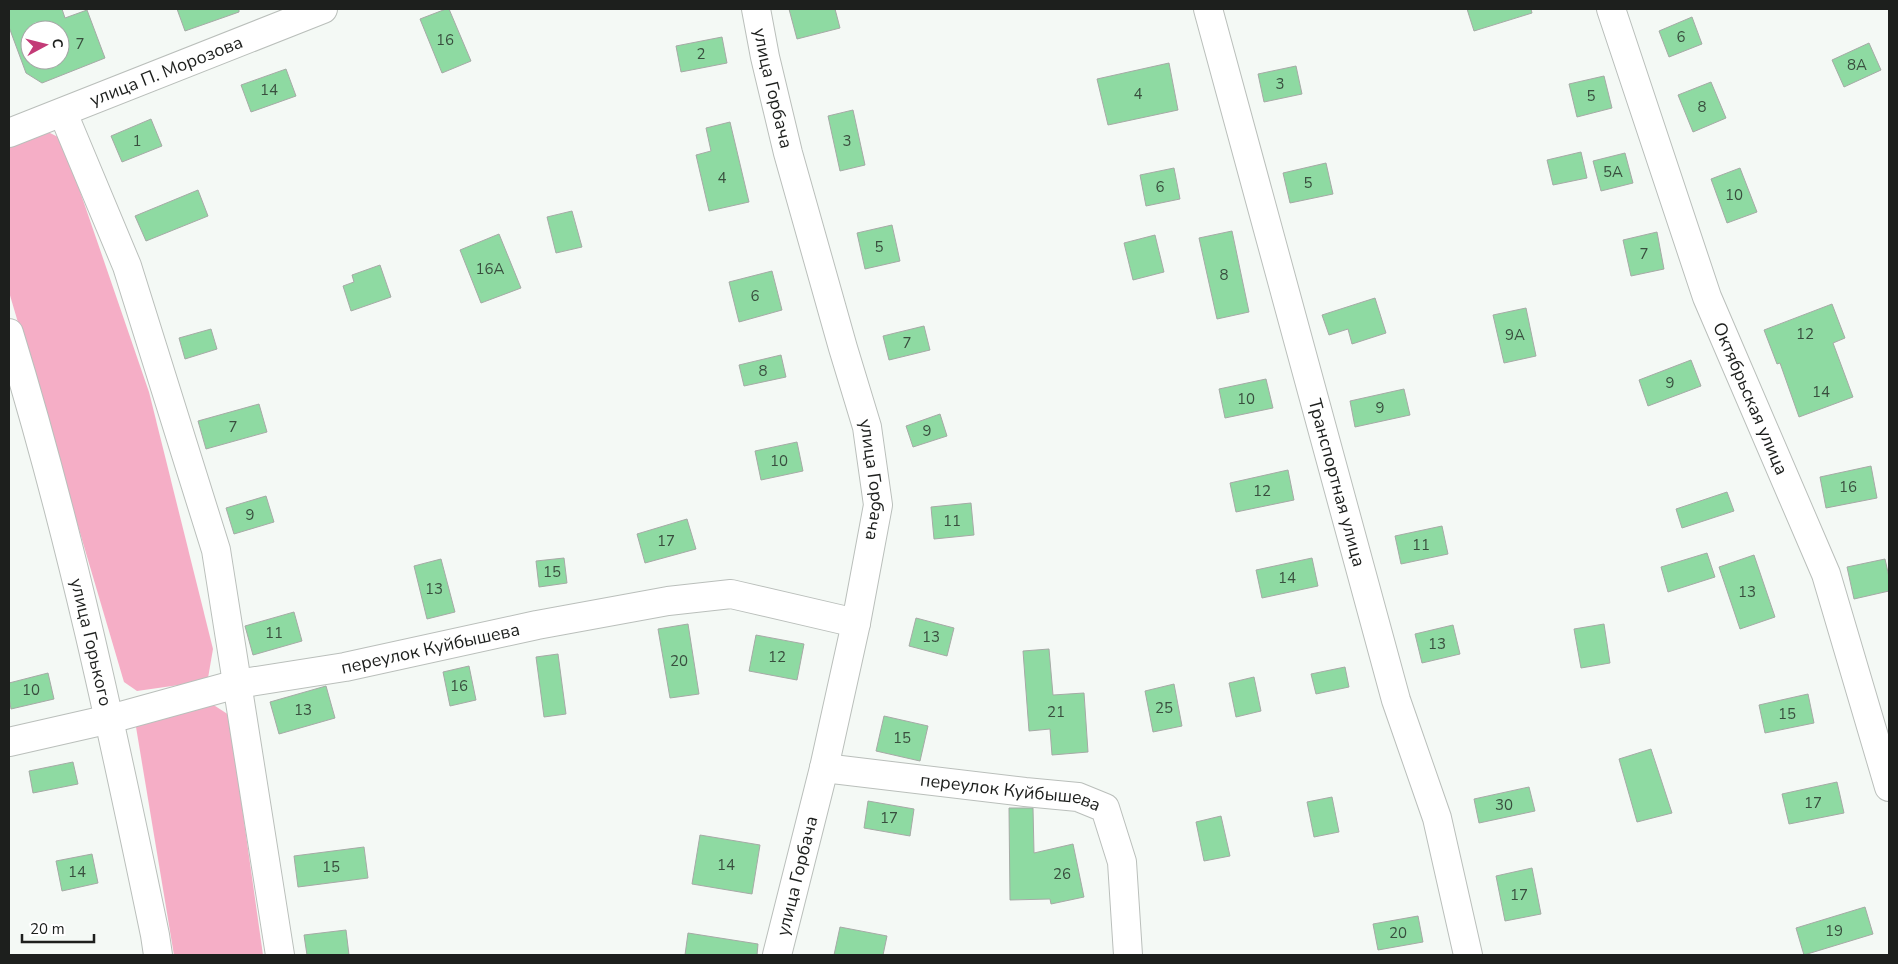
<svg xmlns="http://www.w3.org/2000/svg" width="1898" height="964" font-family="'Nunito Sans',sans-serif">
	<style>
		.forest { fill: #f5aec6 }
		.building { fill: #8edaa2; stroke: #a6aaa6; fill-rule: evenodd }
		.lines { fill: none; stroke-linecap: round; stroke-linejoin: round }
		.minor-casing { stroke: #babfbb; stroke-width: 30 }
		.minor { stroke: #fff; stroke-width: 28 }
		.labels { text-anchor: middle; stroke-width: 4; stroke-linejoin: round; paint-order: stroke }
		.number-label { font-size: 15px; fill: #394e3e }
		.street-label { font-size: 18px; fill: #1d1f1d; stroke: #fff }
	</style>
	<rect width="100%" height="100%" fill="#f4f9f5"/>
	<g class="forest">
		<path d="M48,132L62,139L149,392L213,649L208,678L179,685L137,691L124,682L9,292V147Z"/>
		<path d="M209,702L229,715L263,955H174L136,727L145,717Z"/>
	</g>
	<g class="building">
		<path d="M9,9H62L65,18L87,10L105,58L42,83L26,73L9,27ZM30,30H60V60H30Z"/>
		<path d="M177,9H239V12L185,31Z"/>
		<path d="M446,9H449L471,61L442,73L420,19Z"/>
		<path d="M789,9H835L840,28L797,39Z"/>
		<path d="M1467,9H1531L1532,13L1474,31Z"/>
		<path d="M1692,17L1702,44L1669,57L1659,31Z"/>
		<path d="M722,37L727,63L681,72L676,46Z"/>
		<path d="M1869,43L1881,70L1844,87L1832,60Z"/>
		<path d="M1169,63L1178,110L1108,125L1097,79Z"/>
		<path d="M1296,66L1302,94L1264,102L1258,74Z"/>
		<path d="M286,69L296,96L251,112L241,85Z"/>
		<path d="M1604,76L1612,108L1577,117L1569,84Z"/>
		<path d="M1711,82L1726,118L1693,132L1678,95Z"/>
		<path d="M853,110L865,165L840,171L828,116Z"/>
		<path d="M151,119L162,146L122,162L111,136Z"/>
		<path d="M730,122L749,202L709,211L696,155L711,151L706,128Z"/>
		<path d="M1581,152L1587,178L1553,185L1547,160Z"/>
		<path d="M1625,153L1633,183L1601,191L1593,161Z"/>
		<path d="M1326,163L1333,194L1290,203L1283,173Z"/>
		<path d="M1174,168L1180,199L1146,206L1140,175Z"/>
		<path d="M1740,168L1757,212L1727,223L1711,179Z"/>
		<path d="M198,190L208,216L146,241L135,216Z"/>
		<path d="M572,211L582,247L556,253L547,217Z"/>
		<path d="M892,225L900,261L865,269L857,233Z"/>
		<path d="M1232,231L1249,312L1217,319L1199,238Z"/>
		<path d="M1657,232L1664,269L1631,276L1623,240Z"/>
		<path d="M499,234L521,288L481,303L460,250Z"/>
		<path d="M1155,235L1164,272L1133,280L1124,243Z"/>
		<path d="M380,265L391,297L351,311L343,286L354,282L352,275Z"/>
		<path d="M772,271L782,310L739,322L729,282Z"/>
		<path d="M1375,298L1386,333L1352,344L1348,329L1329,335L1322,315Z"/>
		<path d="M1832,304L1845,338L1833,343L1853,397L1799,417L1780,363L1777,364L1764,330Z"/>
		<path d="M1526,308L1536,356L1504,363L1493,315Z"/>
		<path d="M924,326L930,350L889,360L883,336Z"/>
		<path d="M211,329L217,349L185,359L179,338Z"/>
		<path d="M781,355L786,377L744,386L739,365Z"/>
		<path d="M1691,360L1701,386L1648,406L1639,380Z"/>
		<path d="M1266,379L1273,408L1225,418L1219,389Z"/>
		<path d="M1404,389L1410,415L1355,427L1350,401Z"/>
		<path d="M259,404L267,432L206,449L198,421Z"/>
		<path d="M940,414L947,436L913,447L906,426Z"/>
		<path d="M797,442L803,471L761,480L755,451Z"/>
		<path d="M1871,466L1877,498L1826,508L1820,477Z"/>
		<path d="M1288,470L1294,500L1236,512L1230,483Z"/>
		<path d="M1727,492L1734,511L1682,528L1676,509Z"/>
		<path d="M266,496L274,522L234,534L226,508Z"/>
		<path d="M971,503L974,535L934,539L931,507Z"/>
		<path d="M687,519L696,549L645,563L637,534Z"/>
		<path d="M1442,526L1448,554L1401,564L1395,536Z"/>
		<path d="M1707,553L1715,577L1668,592L1661,567Z"/>
		<path d="M1754,555L1775,617L1740,629L1719,567Z"/>
		<path d="M564,558L567,583L539,587L536,561Z"/>
		<path d="M1312,558L1318,586L1262,598L1256,570Z"/>
		<path d="M441,559L455,612L427,619L414,566Z"/>
		<path d="M1885,559L1889,577V591L1854,599L1847,567Z"/>
		<path d="M294,612L302,641L253,655L245,626Z"/>
		<path d="M916,618L954,628L947,656L909,646Z"/>
		<path d="M688,624L699,694L670,698L658,629Z"/>
		<path d="M1604,624L1610,663L1581,668L1574,629Z"/>
		<path d="M1453,625L1460,654L1422,663L1415,634Z"/>
		<path d="M756,635L804,644L797,680L749,671Z"/>
		<path d="M1049,649L1053,695L1084,693L1088,752L1052,755L1050,729L1029,731L1023,651Z"/>
		<path d="M558,654L566,714L544,717L536,657Z"/>
		<path d="M469,666L476,700L450,706L443,672Z"/>
		<path d="M1345,667L1349,687L1316,694L1311,674Z"/>
		<path d="M48,673L54,699L11,709L9,698V683Z"/>
		<path d="M1254,677L1261,711L1236,717L1229,683Z"/>
		<path d="M1174,684L1182,726L1153,732L1145,691Z"/>
		<path d="M326,686L335,718L279,734L270,702Z"/>
		<path d="M1808,694L1814,723L1765,733L1759,705Z"/>
		<path d="M884,716L928,726L920,761L876,751Z"/>
		<path d="M1651,749L1672,813L1637,822L1619,759Z"/>
		<path d="M73,762L78,784L33,793L29,771Z"/>
		<path d="M1837,782L1844,813L1789,824L1782,794Z"/>
		<path d="M1529,787L1535,811L1479,823L1474,799Z"/>
		<path d="M1332,797L1339,832L1314,837L1307,802Z"/>
		<path d="M868,801L914,809L910,836L864,828Z"/>
		<path d="M1009,808H1033L1034,853L1073,844L1084,897L1051,904L1050,899L1010,900Z"/>
		<path d="M1221,816L1230,856L1204,861L1196,822Z"/>
		<path d="M700,835L760,845L752,894L692,884Z"/>
		<path d="M364,847L368,878L298,887L294,856Z"/>
		<path d="M92,854L98,883L62,891L56,861Z"/>
		<path d="M1532,868L1541,914L1505,921L1496,876Z"/>
		<path d="M1865,907L1873,934L1804,955L1796,928Z"/>
		<path d="M1418,916L1423,942L1378,950L1373,924Z"/>
		<path d="M840,927L887,936L883,955H834Z"/>
		<path d="M346,930L349,955H307L304,935Z"/>
		<path d="M688,933L758,944L757,955H685Z"/>
	</g>
	<g class="lines">
		<g class="minor-casing">
			<g id="minor">
				<path id="s1" d="M756,9L765,57L788,153L843,348L867,427L878,505L856,623L824,768L777,955"/>
				<path id="s2" d="M1208,9L1396,700L1437,818L1468,955"/>
				<path id="s3" d="M1611,9L1707,297L1826,574L1889,787"/>
				<path d="M63,113L127,266L216,550L280,955"/>
				<path id="s4" d="M9,133L323,9"/>
				<path id="s5" d="M9,333C70,531 113,733 155,935L158,955"/>
				<path id="s6" d="M9,742L110,719L237,684L345,667L537,625L668,601L731,594L856,623"/>
				<path id="s7" d="M824,768L1025,792L1078,797L1105,808L1122,862L1128,955"/>
			</g>
		</g>
		<use href="#minor" class="minor"/>
	</g>
	<g class="labels">
		<g class="number-label">
			<text x="1681" y="42">6</text>
			<text x="445" y="45">16</text>
			<text x="80" y="49">7</text>
			<text x="701" y="59">2</text>
			<text x="1857" y="70">8А</text>
			<text x="1280" y="89">3</text>
			<text x="269" y="95">14</text>
			<text x="1138" y="99">4</text>
			<text x="1591" y="101">5</text>
			<text x="1702" y="112">8</text>
			<text x="137" y="146">1</text>
			<text x="847" y="146">3</text>
			<text x="1613" y="177">5А</text>
			<text x="722" y="183">4</text>
			<text x="1308" y="188">5</text>
			<text x="1160" y="192">6</text>
			<text x="1734" y="200">10</text>
			<text x="879" y="252">5</text>
			<text x="1644" y="259">7</text>
			<text x="490" y="274">16А</text>
			<text x="1224" y="280">8</text>
			<text x="755" y="301">6</text>
			<text x="1805" y="339">12</text>
			<text x="1515" y="340">9А</text>
			<text x="907" y="348">7</text>
			<text x="763" y="376">8</text>
			<text x="1670" y="388">9</text>
			<text x="1821" y="397">14</text>
			<text x="1246" y="404">10</text>
			<text x="1380" y="413">9</text>
			<text x="233" y="432">7</text>
			<text x="927" y="436">9</text>
			<text x="779" y="466">10</text>
			<text x="1848" y="492">16</text>
			<text x="1262" y="496">12</text>
			<text x="250" y="520">9</text>
			<text x="952" y="526">11</text>
			<text x="666" y="546">17</text>
			<text x="1421" y="550">11</text>
			<text x="552" y="577">15</text>
			<text x="1287" y="583">14</text>
			<text x="434" y="594">13</text>
			<text x="1747" y="597">13</text>
			<text x="274" y="638">11</text>
			<text x="931" y="642">13</text>
			<text x="1437" y="649">13</text>
			<text x="777" y="662">12</text>
			<text x="679" y="666">20</text>
			<text x="459" y="691">16</text>
			<text x="31" y="695">10</text>
			<text x="1164" y="713">25</text>
			<text x="303" y="715">13</text>
			<text x="1056" y="717">21</text>
			<text x="1787" y="719">15</text>
			<text x="902" y="743">15</text>
			<text x="1813" y="808">17</text>
			<text x="1504" y="810">30</text>
			<text x="889" y="823">17</text>
			<text x="726" y="870">14</text>
			<text x="331" y="872">15</text>
			<text x="77" y="877">14</text>
			<text x="1062" y="879">26</text>
			<text x="1519" y="900">17</text>
			<text x="1834" y="936">19</text>
			<text x="1398" y="938">20</text>
		</g>
		<g class="street-label">
			<text dy="6" stroke="none"><textPath href="#s4" startOffset="169">улица П. Морозова</textPath></text>
			<text dy="6" stroke="none"><textPath href="#s1" startOffset="81">улица Горбача</textPath></text>
			<text dy="6" stroke="none"><textPath href="#s3" startOffset="414">Октябрьская улица</textPath></text>
			<text dy="6" stroke="none"><textPath href="#s1" startOffset="486">улица Горбача</textPath></text>
			<text dy="6" stroke="none"><textPath href="#s2" startOffset="491">Транспортная улица</textPath></text>
			<text dy="6" stroke="none"><textPath href="#s5" startOffset="320">улица Горького</textPath></text>
			<text dy="6" stroke="none"><textPath href="#s6" startOffset="432">переулок Куйбышева</textPath></text>
			<text dy="6" stroke="none"><textPath href="#s7" startOffset="188">переулок Куйбышева</textPath></text>
			<text transform="translate(797 876) rotate(-76)" y="6">улица Горбача</text>
		</g>
	</g>
	<rect width="1898" height="964" fill="none" stroke="#1d1f1d" stroke-width="20"/>
	<g transform="translate(45 45) rotate(83)"><circle r="24" fill="#ffffff" stroke="#a5a5a5"/>
	<path d="M0-4L9 19L0 12L-9 19Z" fill="#c33b77"/>
	<text y="-8" font-size="14" font-weight="bold" text-anchor="middle" fill="#1d1f1d">С</text>
	</g>
	<path d="M22 934v8h72v-8" fill="none" stroke="#1d1f1d" stroke-width="2.5"/>
	<text x="30" y="934" font-size="15" fill="#1d1f1d" stroke="#ffffff" stroke-width="4" paint-order="stroke">20 m</text>
</svg>
